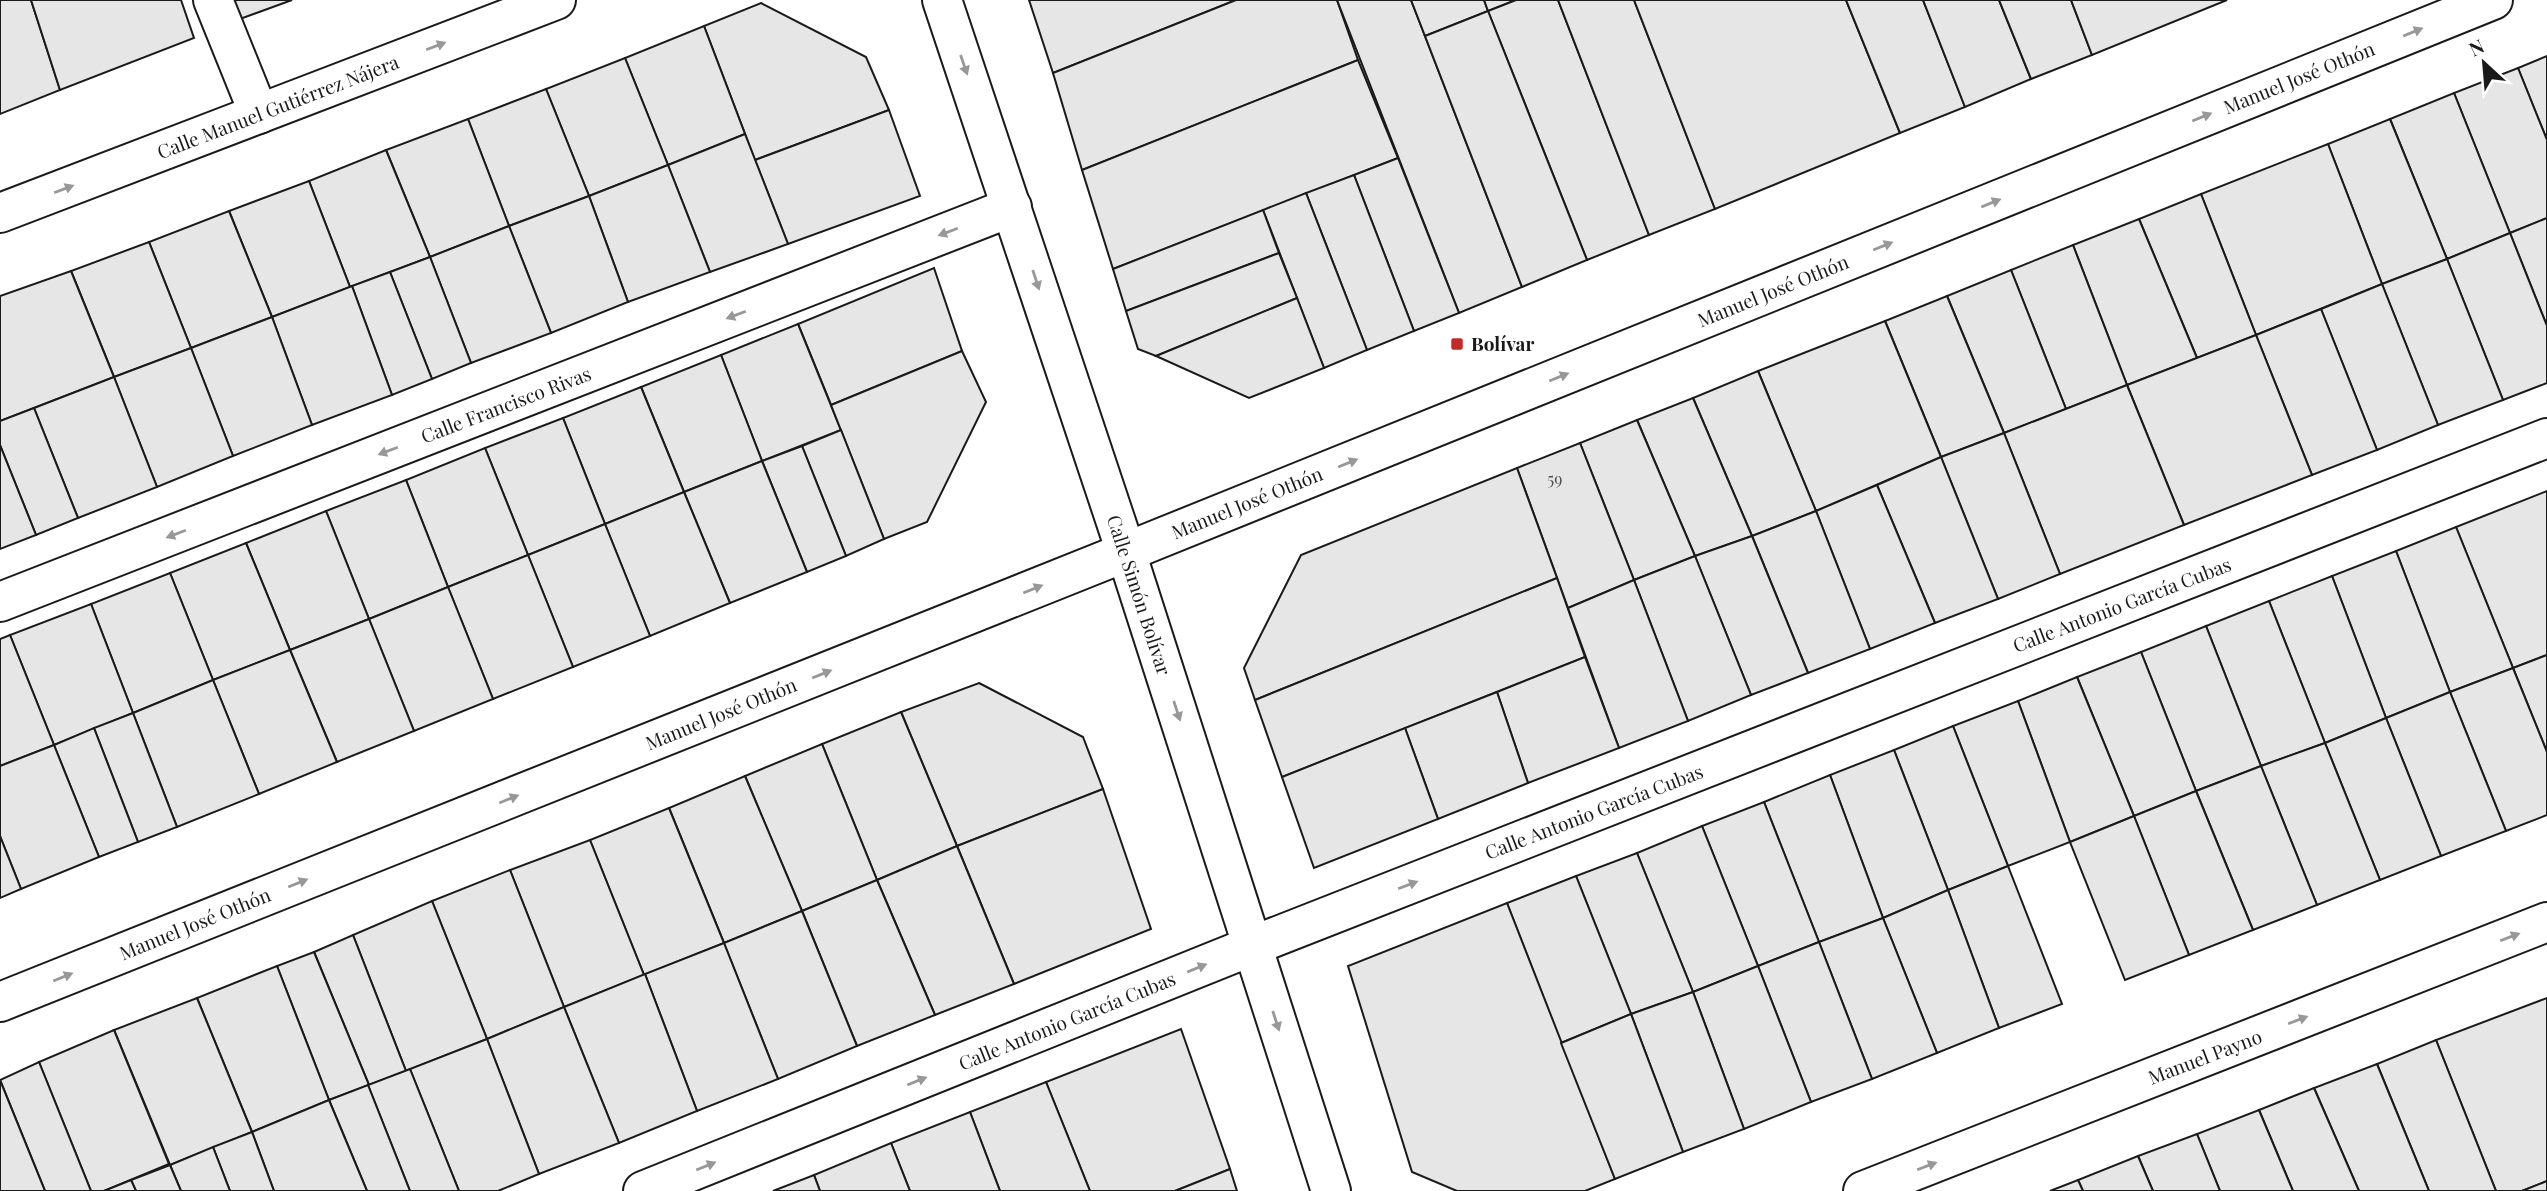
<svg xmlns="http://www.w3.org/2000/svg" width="2547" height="1191" font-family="'Playfair Display',serif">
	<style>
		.building { fill: #e6e6e6; stroke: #1a1a1a; stroke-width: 2 }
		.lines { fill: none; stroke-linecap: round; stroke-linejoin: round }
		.street-casing { stroke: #1a1a1a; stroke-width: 42 }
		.secondary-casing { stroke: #1a1a1a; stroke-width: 42 }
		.primary-casing { stroke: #1a1a1a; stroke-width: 42 }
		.street { stroke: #fff; stroke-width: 38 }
		.secondary { stroke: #fff; stroke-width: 38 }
		.primary { stroke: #fff; stroke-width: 38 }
		.oneway { fill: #989898 }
		.poi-dot { fill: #c62828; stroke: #fff; stroke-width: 2.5 }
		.labels { text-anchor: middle; stroke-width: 5; stroke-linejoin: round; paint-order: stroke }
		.number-label { font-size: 16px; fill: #4d4d4d }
		.street-label { font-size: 19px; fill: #1a1a1a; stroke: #fff }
		.poi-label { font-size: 19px; font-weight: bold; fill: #1a1a1a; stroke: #fff; text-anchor: start }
	</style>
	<rect width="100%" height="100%" fill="#fff"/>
	<g class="building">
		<path d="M0,0H31L60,90L0,114Z"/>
		<path d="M31,0H181L194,38L60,90Z"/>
		<path d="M234,0H292L240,19Z"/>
		<path d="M1029,0H1236L1053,73Z"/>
		<path d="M1236,0H1337L1358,60L1082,170L1053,73Z"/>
		<path d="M1337,0H1411L1522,287L1459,313Z"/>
		<path d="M1411,0H1484L1488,11L1425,36Z"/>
		<path d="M1484,0H1516L1488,11Z"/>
		<path d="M1516,0H1558L1649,235L1587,260L1488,11Z"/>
		<path d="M1558,0H1634L1715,209L1649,235Z"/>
		<path d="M1634,0H1846L1900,133L1715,209Z"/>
		<path d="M1846,0H1923L1965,107L1900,133Z"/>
		<path d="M1923,0H1999L2031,79L1965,107Z"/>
		<path d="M1999,0H2071L2092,55L2031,79Z"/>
		<path d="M2071,0H2227L2092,55Z"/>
		<path d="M761,3L866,57L889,110L755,160L704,26Z"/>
		<path d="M1488,11L1587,260L1522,287L1425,36Z"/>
		<path d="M704,26L745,134L668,165L625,58Z"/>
		<path d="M2547,56V140L2518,68Z"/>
		<path d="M625,58L668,165L589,196L546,89Z"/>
		<path d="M1358,60L1398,158L1113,269L1082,170Z"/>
		<path d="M2518,68L2547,140V218L2510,233L2454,93Z"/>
		<path d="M546,89L589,196L509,226L468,119Z"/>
		<path d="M2454,93L2510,233L2447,259L2390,119Z"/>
		<path d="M889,110L920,196L788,244L755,160Z"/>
		<path d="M468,119L509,226L430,257L386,150Z"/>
		<path d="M2390,119L2447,259L2382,284L2328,144Z"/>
		<path d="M745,134L788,244L710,272L668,165Z"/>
		<path d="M2328,144L2382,284L2256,335L2201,194Z"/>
		<path d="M386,150L430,257L350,287L309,181Z"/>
		<path d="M1398,158L1459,313L1414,331L1354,175Z"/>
		<path d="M668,165L710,272L628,302L589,196Z"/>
		<path d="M1354,175L1414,331L1367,350L1306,193Z"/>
		<path d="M309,181L350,287L272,317L229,211Z"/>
		<path d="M1306,193L1367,350L1324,368L1263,210Z"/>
		<path d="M2201,194L2256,335L2197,358L2139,219Z"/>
		<path d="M589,196L628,302L551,333L509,226Z"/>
		<path d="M1263,210L1279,253L1126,311L1113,269Z"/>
		<path d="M229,211L272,317L191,348L149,242Z"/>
		<path d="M2547,218V326L2510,233Z"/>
		<path d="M2139,219L2197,358L2127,385L2073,245Z"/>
		<path d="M509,226L551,333L471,363L430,257Z"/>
		<path d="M2510,233L2547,326V383L2503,400L2447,259Z"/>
		<path d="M149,242L191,348L114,377L71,271Z"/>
		<path d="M2073,245L2127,385L2066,409L2011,270Z"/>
		<path d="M1279,253L1297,298L1156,356L1138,349L1126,311Z"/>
		<path d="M430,257L471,363L432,379L390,272Z"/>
		<path d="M2447,259L2503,400L2438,425L2382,284Z"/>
		<path d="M934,268L962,351L831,405L798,324Z"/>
		<path d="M2011,270L2066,409L2004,433L1947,296Z"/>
		<path d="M71,271L114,377L0,421V296Z"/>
		<path d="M390,272L432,379L392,395L352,286Z"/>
		<path d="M2382,284L2438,425L2377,450L2321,309Z"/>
		<path d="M352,286L392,395L312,425L272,317Z"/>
		<path d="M1947,296L2004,433L1941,457L1885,321Z"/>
		<path d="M1297,298L1324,368L1249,398L1156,356Z"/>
		<path d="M2321,309L2377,450L2312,475L2256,335Z"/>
		<path d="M272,317L312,425L233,456L191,348Z"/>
		<path d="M1885,321L1941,457L1816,511L1758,371Z"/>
		<path d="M798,324L841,430L762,461L721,355Z"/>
		<path d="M2256,335L2312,475L2184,525L2127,385Z"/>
		<path d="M191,348L233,456L157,487L114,377Z"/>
		<path d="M962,351L986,402L927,522L884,539L831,405Z"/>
		<path d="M721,355L762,461L684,492L641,387Z"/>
		<path d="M1758,371L1816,511L1752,536L1693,398Z"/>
		<path d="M114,377L157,487L78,518L34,408Z"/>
		<path d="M2127,385L2184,525L2060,574L2004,433Z"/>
		<path d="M641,387L684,492L605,524L563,418Z"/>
		<path d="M1693,398L1752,536L1695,556L1637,420Z"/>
		<path d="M34,408L78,518L36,535L0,445V421Z"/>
		<path d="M563,418L605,524L528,555L485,448Z"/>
		<path d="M1637,420L1695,556L1634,580L1580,443Z"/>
		<path d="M841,430L884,539L846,556L802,446Z"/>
		<path d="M2004,433L2060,574L1998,599L1941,457Z"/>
		<path d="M1580,443L1634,580L1568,608L1517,468Z"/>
		<path d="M0,445L36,535L0,549Z"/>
		<path d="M802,446L846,556L807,572L762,461Z"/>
		<path d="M485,448L528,555L448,587L406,480Z"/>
		<path d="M1941,457L1998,599L1935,623L1877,485Z"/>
		<path d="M762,461L807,572L730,603L684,492Z"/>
		<path d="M1517,468L1557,578L1255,700L1244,668L1301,555Z"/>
		<path d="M406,480L448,587L369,619L326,511Z"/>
		<path d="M1877,485L1935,623L1870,649L1816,511Z"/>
		<path d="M2547,491V655L2513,668L2456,527Z"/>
		<path d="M684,492L730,603L650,636L605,524Z"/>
		<path d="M326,511L369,619L290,650L246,543Z"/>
		<path d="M1816,511L1870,649L1808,673L1752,536Z"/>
		<path d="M605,524L650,636L573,667L528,555Z"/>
		<path d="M2456,527L2513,668L2450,692L2396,551Z"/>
		<path d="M1752,536L1808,673L1751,695L1695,556Z"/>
		<path d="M246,543L290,650L213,680L170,573Z"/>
		<path d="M2396,551L2450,692L2386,718L2332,576Z"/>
		<path d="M528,555L573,667L493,699L448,587Z"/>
		<path d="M1695,556L1751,695L1688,721L1634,580Z"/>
		<path d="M170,573L213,680L133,713L91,604Z"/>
		<path d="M2332,576L2386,718L2325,743L2269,601Z"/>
		<path d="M1557,578L1585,657L1282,777L1255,700Z"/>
		<path d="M1634,580L1688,721L1619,748L1568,608Z"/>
		<path d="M448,587L493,699L414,731L369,619Z"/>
		<path d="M2269,601L2325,743L2261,766L2206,626Z"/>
		<path d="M91,604L133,713L54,745L10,635Z"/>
		<path d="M369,619L414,731L337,762L290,650Z"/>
		<path d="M2206,626L2261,766L2196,791L2141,652Z"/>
		<path d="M10,635L54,745L0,766V639Z"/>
		<path d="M290,650L337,762L259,794L213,680Z"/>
		<path d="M2141,652L2196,791L2134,816L2077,677Z"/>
		<path d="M2547,655V752L2513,668Z"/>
		<path d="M1585,657L1619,748L1528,783L1497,692Z"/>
		<path d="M2513,668L2547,752V815L2506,831L2450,692Z"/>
		<path d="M2077,677L2134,816L2070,842L2018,701Z"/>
		<path d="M213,680L259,794L177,827L133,713Z"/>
		<path d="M979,683L1083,737L1103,789L957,846L901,712Z"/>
		<path d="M1497,692L1528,783L1438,819L1405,728Z"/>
		<path d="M2450,692L2506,831L2441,856L2386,718Z"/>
		<path d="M2018,701L2070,842L2008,866L1953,726Z"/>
		<path d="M901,712L957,846L877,880L822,744Z"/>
		<path d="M133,713L177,827L138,842L94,728Z"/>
		<path d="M2386,718L2441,856L2380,880L2325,743Z"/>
		<path d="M1953,726L2008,866L1948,890L1894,750Z"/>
		<path d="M94,728L138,842L99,857L54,745Z"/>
		<path d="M1405,728L1438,819L1314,868L1282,777Z"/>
		<path d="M2325,743L2380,880L2317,905L2261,766Z"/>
		<path d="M822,744L877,880L802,911L745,776Z"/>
		<path d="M54,745L99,857L21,889L0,836V766Z"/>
		<path d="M1894,750L1948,890L1883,918L1830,775Z"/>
		<path d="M2261,766L2317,905L2253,930L2196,791Z"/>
		<path d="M1830,775L1883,918L1819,942L1764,802Z"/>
		<path d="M745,776L802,911L724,943L669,808Z"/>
		<path d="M1103,789L1151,929L1014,984L957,846Z"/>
		<path d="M2196,791L2253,930L2189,955L2134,816Z"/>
		<path d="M1764,802L1819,942L1758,966L1702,826Z"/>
		<path d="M669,808L724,943L644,975L590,840Z"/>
		<path d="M2134,816L2189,955L2125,980L2070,842Z"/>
		<path d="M1702,826L1758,966L1693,992L1637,853Z"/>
		<path d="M0,836L21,889L0,898Z"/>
		<path d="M590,840L644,975L564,1007L510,870Z"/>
		<path d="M957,846L1014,984L935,1015L877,880Z"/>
		<path d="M1637,853L1693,992L1631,1014L1576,876Z"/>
		<path d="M2008,866L2062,1004L1999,1028L1948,890Z"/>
		<path d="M510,870L564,1007L487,1039L432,901Z"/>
		<path d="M1576,876L1631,1014L1561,1043L1507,903Z"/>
		<path d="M877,880L935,1015L857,1046L802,911Z"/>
		<path d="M1948,890L1999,1028L1937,1053L1883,918Z"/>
		<path d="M432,901L487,1039L406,1071L353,935Z"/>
		<path d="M1507,903L1615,1179L1585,1191H1457L1412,1172L1348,966Z"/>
		<path d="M802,911L857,1046L778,1079L724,943Z"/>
		<path d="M1883,918L1937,1053L1872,1079L1819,942Z"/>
		<path d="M353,935L406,1071L369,1085L314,952Z"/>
		<path d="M1819,942L1872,1079L1811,1102L1758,966Z"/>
		<path d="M724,943L778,1079L697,1111L645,974Z"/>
		<path d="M314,952L369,1085L329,1100L277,966Z"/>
		<path d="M277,966L329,1100L252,1132L197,998Z"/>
		<path d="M1758,966L1811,1102L1744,1129L1693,992Z"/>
		<path d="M645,974L697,1111L619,1143L564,1007Z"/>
		<path d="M1693,992L1744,1129L1683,1152L1631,1014Z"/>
		<path d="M197,998L252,1132L170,1165L114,1030Z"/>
		<path d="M2547,998V1181L2522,1191H2496L2436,1040Z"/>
		<path d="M564,1007L619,1143L539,1174L487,1039Z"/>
		<path d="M1631,1014L1683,1152L1615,1179L1561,1043Z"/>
		<path d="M1181,1029L1230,1169L1175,1191H1090L1046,1082Z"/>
		<path d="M114,1030L169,1164L104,1191H91L39,1062Z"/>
		<path d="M487,1039L539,1174L498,1191H459L410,1069Z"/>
		<path d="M2436,1040L2496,1191H2429L2377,1064Z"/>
		<path d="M39,1062L91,1191H45L0,1080Z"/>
		<path d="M2377,1064L2429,1191H2359L2314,1088Z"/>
		<path d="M410,1069L459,1191H410L368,1085Z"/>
		<path d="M0,1080L45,1191H0Z"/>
		<path d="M1046,1082L1090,1191H1000L970,1112Z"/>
		<path d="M368,1085L410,1191H367L329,1100Z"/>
		<path d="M2314,1088L2359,1191H2293L2259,1110Z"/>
		<path d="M329,1100L367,1191H274L252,1132Z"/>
		<path d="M2259,1110L2293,1191H2220L2197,1134Z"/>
		<path d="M970,1112L1000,1191H910L891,1143Z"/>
		<path d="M252,1132L274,1191H230L213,1147Z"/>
		<path d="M2197,1134L2220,1191H2153L2138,1156Z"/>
		<path d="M891,1143L910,1191H820L814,1175Z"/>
		<path d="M213,1147L230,1191H181L170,1165Z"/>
		<path d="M2138,1156L2153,1191H2083L2078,1180Z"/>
		<path d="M170,1165L181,1191H136L131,1180Z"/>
		<path d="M1230,1169L1237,1191H1175Z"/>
		<path d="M814,1175L820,1191H773Z"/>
		<path d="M131,1180L136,1191H104Z"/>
		<path d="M2078,1180L2083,1191H2050Z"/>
		<path d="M2547,1181V1191H2522Z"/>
	</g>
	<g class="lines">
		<g class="street-casing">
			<g id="street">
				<path d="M213,0L259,114"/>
				<path d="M0,213L556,0"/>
				<path d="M0,602L1012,207"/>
				<path d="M643,1191L1252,946L2547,438"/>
			</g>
		</g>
		<g class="secondary-casing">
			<path id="secondary" d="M942,0L1126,552L1331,1191"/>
		</g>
		<g class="primary-casing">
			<g id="primary">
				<path d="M0,1002L1126,552L2493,0"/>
				<path d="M1863,1191L2547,922"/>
			</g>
		</g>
		<use href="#street" class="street"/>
		<use href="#secondary" class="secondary"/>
		<use href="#primary" class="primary"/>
	</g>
	<defs><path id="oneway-solid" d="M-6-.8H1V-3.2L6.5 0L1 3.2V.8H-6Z" transform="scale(1.75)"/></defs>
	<g class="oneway">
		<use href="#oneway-solid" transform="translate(2413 32) rotate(-22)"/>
		<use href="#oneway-solid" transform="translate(436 46) rotate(-21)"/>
		<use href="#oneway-solid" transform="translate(964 65) rotate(71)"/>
		<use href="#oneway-solid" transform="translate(2202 117) rotate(-22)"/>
		<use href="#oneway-solid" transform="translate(64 189) rotate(-21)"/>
		<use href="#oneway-solid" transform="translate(1991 203) rotate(-22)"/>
		<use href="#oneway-solid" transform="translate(948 232) rotate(159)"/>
		<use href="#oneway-solid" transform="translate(1883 246) rotate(-22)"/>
		<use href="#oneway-solid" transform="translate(1036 280) rotate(72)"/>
		<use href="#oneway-solid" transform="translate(736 315) rotate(159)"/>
		<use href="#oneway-solid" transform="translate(1559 377) rotate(-22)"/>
		<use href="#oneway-solid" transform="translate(388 451) rotate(159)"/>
		<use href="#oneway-solid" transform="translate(1348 463) rotate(-22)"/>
		<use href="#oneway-solid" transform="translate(176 534) rotate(159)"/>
		<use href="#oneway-solid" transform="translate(1033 589) rotate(-22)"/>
		<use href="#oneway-solid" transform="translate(822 674) rotate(-22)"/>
		<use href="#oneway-solid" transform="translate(1177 711) rotate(72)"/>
		<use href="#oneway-solid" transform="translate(509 799) rotate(-22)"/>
		<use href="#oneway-solid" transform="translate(298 883) rotate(-22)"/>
		<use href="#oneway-solid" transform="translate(1408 885) rotate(-21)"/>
		<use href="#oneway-solid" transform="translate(2510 937) rotate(-21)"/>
		<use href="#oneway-solid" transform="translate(1197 968) rotate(-22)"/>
		<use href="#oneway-solid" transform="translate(63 977) rotate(-22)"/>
		<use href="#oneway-solid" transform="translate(2298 1020) rotate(-21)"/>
		<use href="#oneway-solid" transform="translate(1276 1021) rotate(72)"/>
		<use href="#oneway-solid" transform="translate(917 1081) rotate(-22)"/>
		<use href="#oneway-solid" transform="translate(706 1166) rotate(-22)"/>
		<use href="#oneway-solid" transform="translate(1927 1166) rotate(-21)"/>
	</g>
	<rect class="poi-dot" x="1450" y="337" width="14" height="14" rx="3.5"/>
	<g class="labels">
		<g class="number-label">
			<text x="1555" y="485">59</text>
		</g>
		<g class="street-label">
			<text transform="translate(2299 78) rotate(-22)" y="7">Manuel José Othón</text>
			<text transform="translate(278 107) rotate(-21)" y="7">Calle Manuel Gutiérrez Nájera</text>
			<text transform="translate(1773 291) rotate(-22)" y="7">Manuel José Othón</text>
			<text transform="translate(506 405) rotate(-21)" y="7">Calle Francisco Rivas</text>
			<text transform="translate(1247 503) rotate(-22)" y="7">Manuel José Othón</text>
			<text transform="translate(1139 595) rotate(72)" y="7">Calle Simón Bolívar</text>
			<text transform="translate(2122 605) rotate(-21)" y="7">Calle Antonio García Cubas</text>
			<text transform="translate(721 714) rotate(-22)" y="7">Manuel José Othón</text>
			<text transform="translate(1594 812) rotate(-21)" y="7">Calle Antonio García Cubas</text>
			<text transform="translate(195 924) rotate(-22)" y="7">Manuel José Othón</text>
			<text transform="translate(1067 1021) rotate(-22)" y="7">Calle Antonio García Cubas</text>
			<text transform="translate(2205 1057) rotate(-21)" y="7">Manuel Payno</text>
		</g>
		<g class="poi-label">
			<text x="1471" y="351">Bolívar</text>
		</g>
	</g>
	<g transform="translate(2484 63) rotate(334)" stroke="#ffffff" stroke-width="5" paint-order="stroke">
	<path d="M0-5L12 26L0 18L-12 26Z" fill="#1a1a1a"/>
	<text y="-10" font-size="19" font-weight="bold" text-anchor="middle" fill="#1a1a1a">N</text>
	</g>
</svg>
